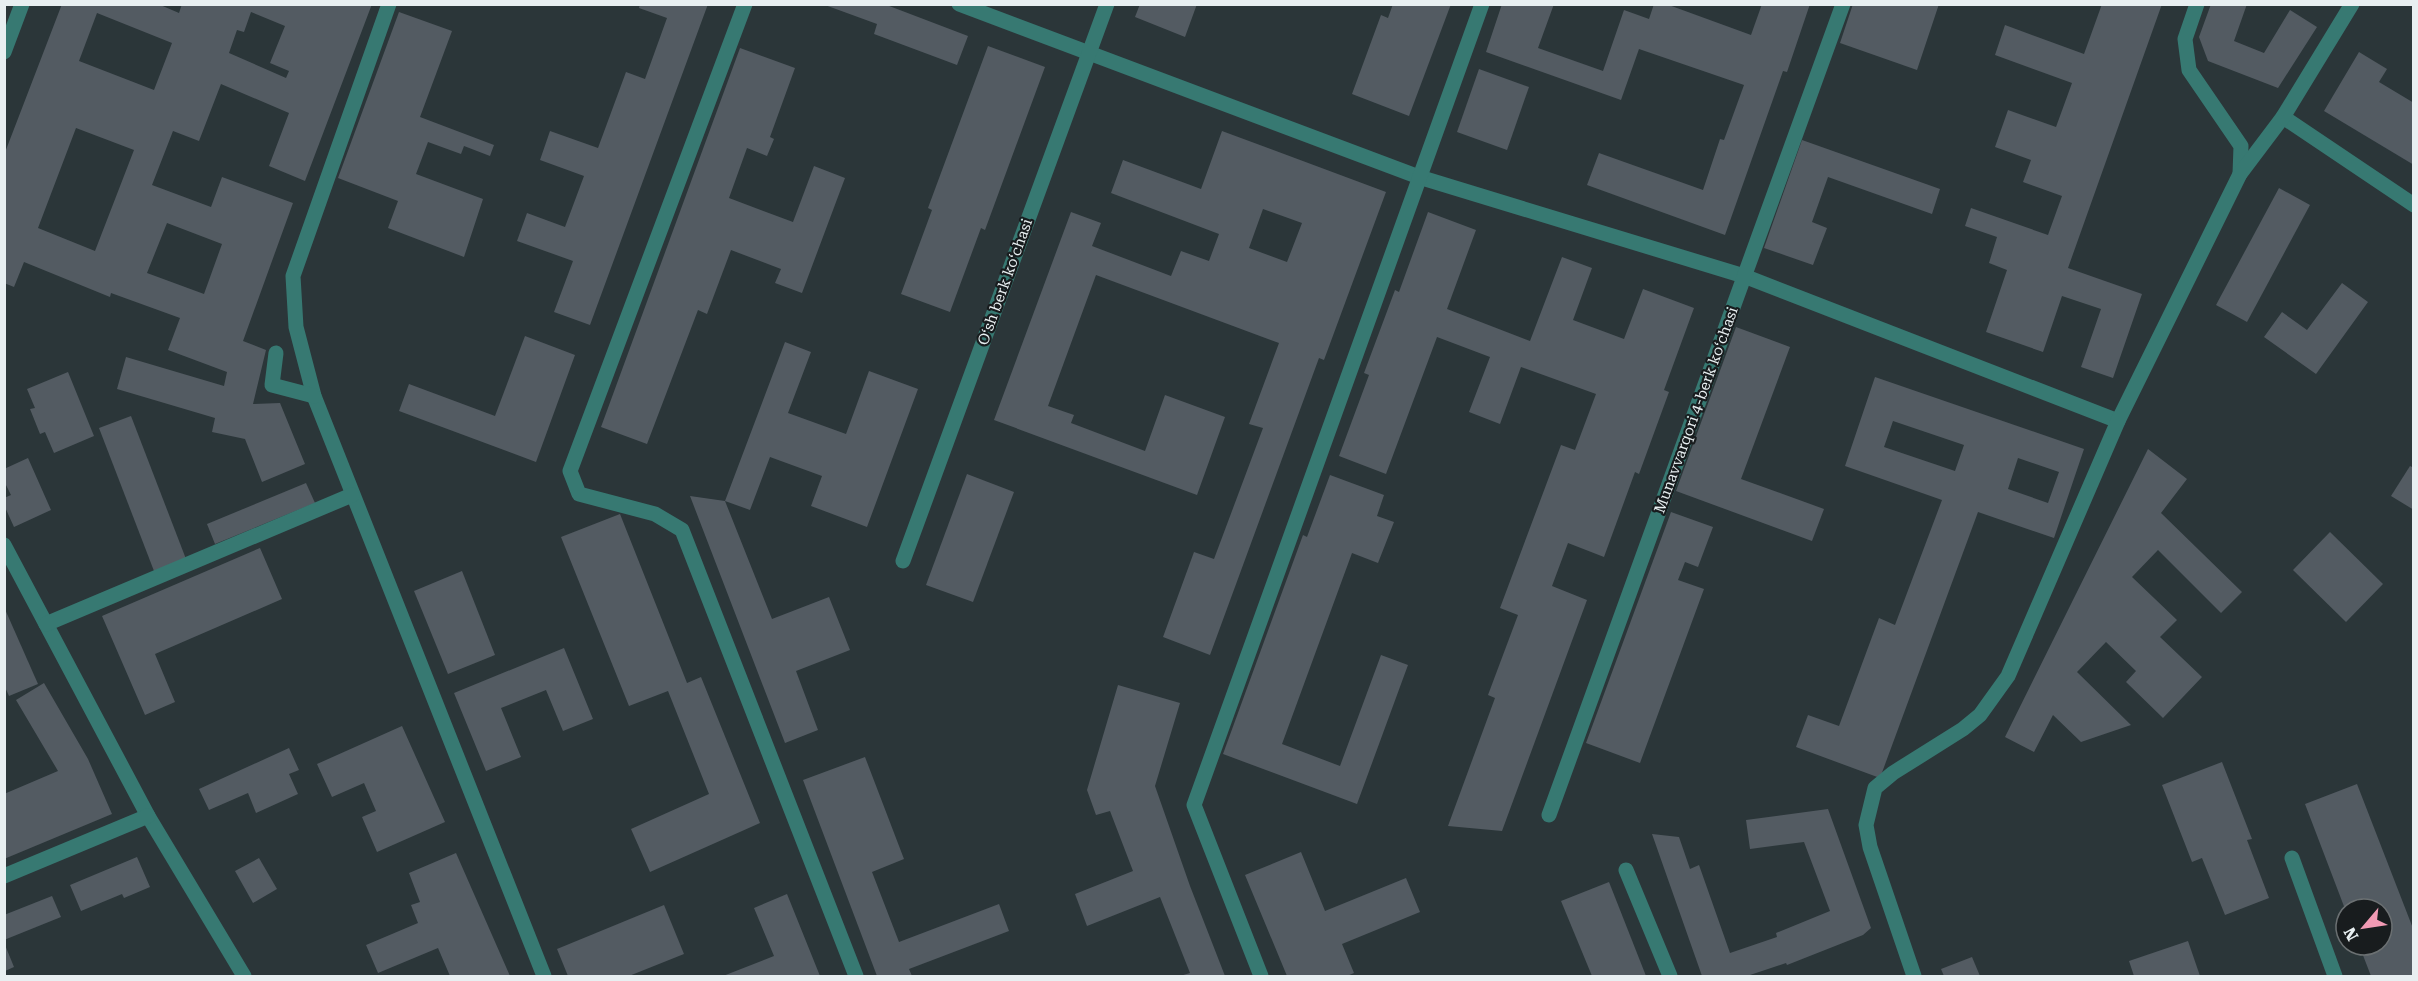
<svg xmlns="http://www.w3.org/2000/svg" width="2418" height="981" font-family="'Roboto Serif',serif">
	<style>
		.building { fill: #535b62; fill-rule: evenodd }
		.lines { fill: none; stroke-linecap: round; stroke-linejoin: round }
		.minor { stroke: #377972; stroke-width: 15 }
		.labels { text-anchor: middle; stroke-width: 4.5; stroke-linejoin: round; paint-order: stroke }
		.street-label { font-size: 15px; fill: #e8eff1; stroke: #181c1e }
	</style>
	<rect width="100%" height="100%" fill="#2b3639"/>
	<g class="building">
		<path d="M62,4H158L179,13L182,4H372L305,181L269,166L289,113L221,84L199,141L173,131L152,185L211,207L222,177L293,203L243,341L266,350L253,404L280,403L305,464L262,482L245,439L212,432L215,418L117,389L126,357L224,386L227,372L168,350L180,318L111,293L110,297L24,262L14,287L4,283V155ZM251,12L285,26L270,63L289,71L286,78L229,53L237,30L244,32ZM97,13L172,43L154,90L79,61ZM76,128L134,150L95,251L38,228ZM167,223L222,244L204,294L147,273Z"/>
		<path d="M640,4H708L590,325L554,312L573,261L517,241L527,213L565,227L584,176L540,160L550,131L598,148L626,72L645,79L667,18L639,8Z"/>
		<path d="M1140,4H1197L1185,37L1135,17Z"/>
		<path d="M1393,4H1451L1409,116L1352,94L1381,15L1388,18Z"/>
		<path d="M1502,4H1554L1538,48L1603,71L1624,10L1649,19L1654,4H1666L1751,35L1762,4H1810L1787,72L1783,71L1725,235L1587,185L1599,153L1703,190L1720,139L1724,140L1744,85L1639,49L1621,100L1486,52Z"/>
		<path d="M1853,4H1939L1917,70L1840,43Z"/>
		<path d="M2102,4H2162L2068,268L2142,294L2113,378L2081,367L2101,309L2062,296L2043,352L1986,332L2007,270L1989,263L1997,237L1965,226L1971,208L2048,235L2062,196L2023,182L2031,160L1995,147L2008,110L2056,127L2072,83L1995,55L2005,25L2084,54Z"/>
		<path d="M2211,4H2247L2234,41L2264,53L2290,10L2317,27L2278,88L2208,61L2199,37Z"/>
		<path d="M825,5L884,4L968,36L957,65L874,34L877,24Z"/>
		<path d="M399,12L452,31L420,117L494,145L490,156L464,146L461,154L428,142L416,174L483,199L464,257L388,228L398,201L338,178Z"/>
		<path d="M988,46L1045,67L985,230L981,228L950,312L901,294L932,210L928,208Z"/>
		<path d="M740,48L795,68L770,137L774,139L767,156L747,148L729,198L793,222L814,166L845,178L802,293L775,283L781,269L731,250L707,314L698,310L647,444L601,427Z"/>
		<path d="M2359,52L2387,69L2379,82L2414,103V165L2324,111Z"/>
		<path d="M1479,69L1529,87L1507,150L1457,132Z"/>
		<path d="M1222,131L1386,192L1324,360L1319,358L1210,655L1163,637L1194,552L1214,559L1263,428L1249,424L1279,343L1096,275L1048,406L1074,415L1071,423L1145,451L1165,395L1225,417L1197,495L994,420L1071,212L1101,223L1092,246L1171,276L1181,251L1209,261L1219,234L1111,193L1123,160L1201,189ZM1263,209L1302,223L1287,262L1249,248Z"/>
		<path d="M1802,140L1940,189L1932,214L1828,177L1812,222L1827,228L1813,265L1764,248Z"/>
		<path d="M2279,188L2310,205L2247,322L2216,305Z"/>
		<path d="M1428,212L1476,230L1447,309L1530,341L1562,257L1592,268L1573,320L1624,339L1643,289L1694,308L1664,390L1669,392L1639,474L1635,472L1604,557L1568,543L1552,586L1587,600L1502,831L1448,826L1495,698L1488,695L1518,615L1500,608L1561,445L1575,450L1596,394L1521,367L1500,424L1469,412L1490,357L1437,337L1386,474L1339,456L1369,375L1364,373L1395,290L1399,292Z"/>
		<path d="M2342,283L2368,302L2316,374L2264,337L2282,312L2307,330Z"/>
		<path d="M1736,327L1790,347L1741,479L1824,509L1812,541L1676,491Z"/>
		<path d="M525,336L575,355L536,462L399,411L409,384L495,416Z"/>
		<path d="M785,342L811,352L788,413L846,434L869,371L918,389L867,527L811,506L822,476L770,457L750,510L725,501Z"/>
		<path d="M68,372L94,436L54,453L45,432L40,434L30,409L35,408L27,389Z"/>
		<path d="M1875,377L2084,449L2054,538L1978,512L1880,778L1796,747L1808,715L1839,726L1879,618L1895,625L1942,500L1845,466ZM1893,421L1964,445L1955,471L1884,447ZM2018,458L2059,472L2048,503L2008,489Z"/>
		<path d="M131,416L186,559L154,571L99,428Z"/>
		<path d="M2148,449L2187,479L2161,513L2242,592L2221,613L2158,550L2132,577L2177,620L2160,637L2202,677L2163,718L2126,682L2136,671L2106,642L2077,672L2131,725L2081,742L2053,715L2034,752L2005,737Z"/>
		<path d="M28,458L51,510L14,527L4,505V498L11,495L4,481V469Z"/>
		<path d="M2410,466L2414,468V510L2391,496Z"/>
		<path d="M967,474L1014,492L973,602L926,585Z"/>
		<path d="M1330,475L1384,495L1377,516L1394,522L1378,563L1352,553L1282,744L1340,766L1381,655L1408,665L1357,804L1223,754L1303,535L1307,537Z"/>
		<path d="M306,483L315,503L215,544L207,524Z"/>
		<path d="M690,496L725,501L772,619L829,597L850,650L796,671L818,730L785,743Z"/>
		<path d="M1671,512L1713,527L1698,567L1685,562L1678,580L1704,589L1640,763L1586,743Z"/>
		<path d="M620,514L687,683L701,677L760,823L650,872L631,829L709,794L668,691L629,706L561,537Z"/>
		<path d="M2330,532L2383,584L2346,622L2293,570Z"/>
		<path d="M260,548L282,599L155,654L175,702L145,715L102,616Z"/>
		<path d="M462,571L495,655L448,674L414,591Z"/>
		<path d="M4,607L38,684L9,696L4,685Z"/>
		<path d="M564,648L593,719L563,731L546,690L501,708L521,757L486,771L454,693Z"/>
		<path d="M44,683L88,759L112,814L4,859V794L58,771L16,700Z"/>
		<path d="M1118,685L1180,703L1155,786L1190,886L1225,976H1180L1190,973L1160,897L1087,926L1075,894L1133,871L1110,811L1096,815L1087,790Z"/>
		<path d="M402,726L445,822L377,852L362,817L376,811L364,783L332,797L317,764Z"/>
		<path d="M289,748L299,770L289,774L298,794L256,813L248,793L209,810L199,789Z"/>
		<path d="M865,757L904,859L872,872L899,942L999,904L1009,931L909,969L912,976H877L803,780Z"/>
		<path d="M2222,762L2252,839L2247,840L2269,898L2225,915L2202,858L2192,862L2162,785Z"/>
		<path d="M2357,784L2414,931V976H2371L2359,945H2382V909H2345L2305,804Z"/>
		<path d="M1828,809L1871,928L1863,935L1787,965L1786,963L1747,976H1702L1652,834L1679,837L1690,869L1699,865L1730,953L1777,937L1776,933L1830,911L1804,842L1750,849L1746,820Z"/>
		<path d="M1301,852L1325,911L1406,878L1420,912L1342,944L1354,973L1347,976H1287L1245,875Z"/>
		<path d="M456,853L510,976H450L438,948L378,973L366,945L418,923L411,905L420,902L409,873Z"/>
		<path d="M137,857L150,887L124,898L122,894L81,911L70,885Z"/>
		<path d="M259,858L277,889L253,903L235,871Z"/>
		<path d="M1609,882L1646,976H1592L1561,901Z"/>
		<path d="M787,894L820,976H723L774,956L754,908Z"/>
		<path d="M52,896L61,917L4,940V915Z"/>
		<path d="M664,905L684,954L629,976H568L557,949Z"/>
		<path d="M2188,941L2200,976H2134L2129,961Z"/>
		<path d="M5,945L14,967L5,971Z"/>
		<path d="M1972,957L1980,976H1944L1941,969Z"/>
	</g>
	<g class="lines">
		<g class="minor">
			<path d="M389,4L293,276L296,327L314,396L544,976"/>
			<path d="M745,4L570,471L579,494L655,514L682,530L856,976"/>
			<path d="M959,4L1419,177L1744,276L2118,421"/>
			<path d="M2197,4L2185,39L2189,70L2241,146L2240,174"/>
			<path d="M4,52L22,4"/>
			<path d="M2283,117L2414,205"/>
			<path d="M276,353L272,385L314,396"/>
			<path d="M4,545L148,816L244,976"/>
			<path d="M903,561L1107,4"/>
			<path d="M46,624L352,495"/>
			<path d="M1549,815L1843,4"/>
			<path d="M2292,858L2335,976"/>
			<path d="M1626,870L1670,976"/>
			<path d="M4,876L148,816"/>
			<path d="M1261,976L1194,805L1482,4"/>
			<path d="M1914,976L1870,847L1866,825L1875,788L1893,773L1963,729L1980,715L2008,676L2118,421L2240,174L2283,117L2352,4"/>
		</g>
	</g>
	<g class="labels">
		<g class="street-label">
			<text transform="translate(1005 282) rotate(-70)" y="5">Oʻsh berk koʻchasi</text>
			<text transform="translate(1696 410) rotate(-70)" y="5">Munavvarqori 4-berk koʻchasi</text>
		</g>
	</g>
	<rect width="2418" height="981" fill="none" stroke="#e8eff1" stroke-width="12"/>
	<g transform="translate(2364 927) rotate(241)"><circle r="28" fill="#181c1e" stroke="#6b7072" stroke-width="1.5"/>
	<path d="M0-4.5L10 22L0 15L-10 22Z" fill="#f19ab4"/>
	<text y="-9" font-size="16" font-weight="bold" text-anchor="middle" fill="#e8eff1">N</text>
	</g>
</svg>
